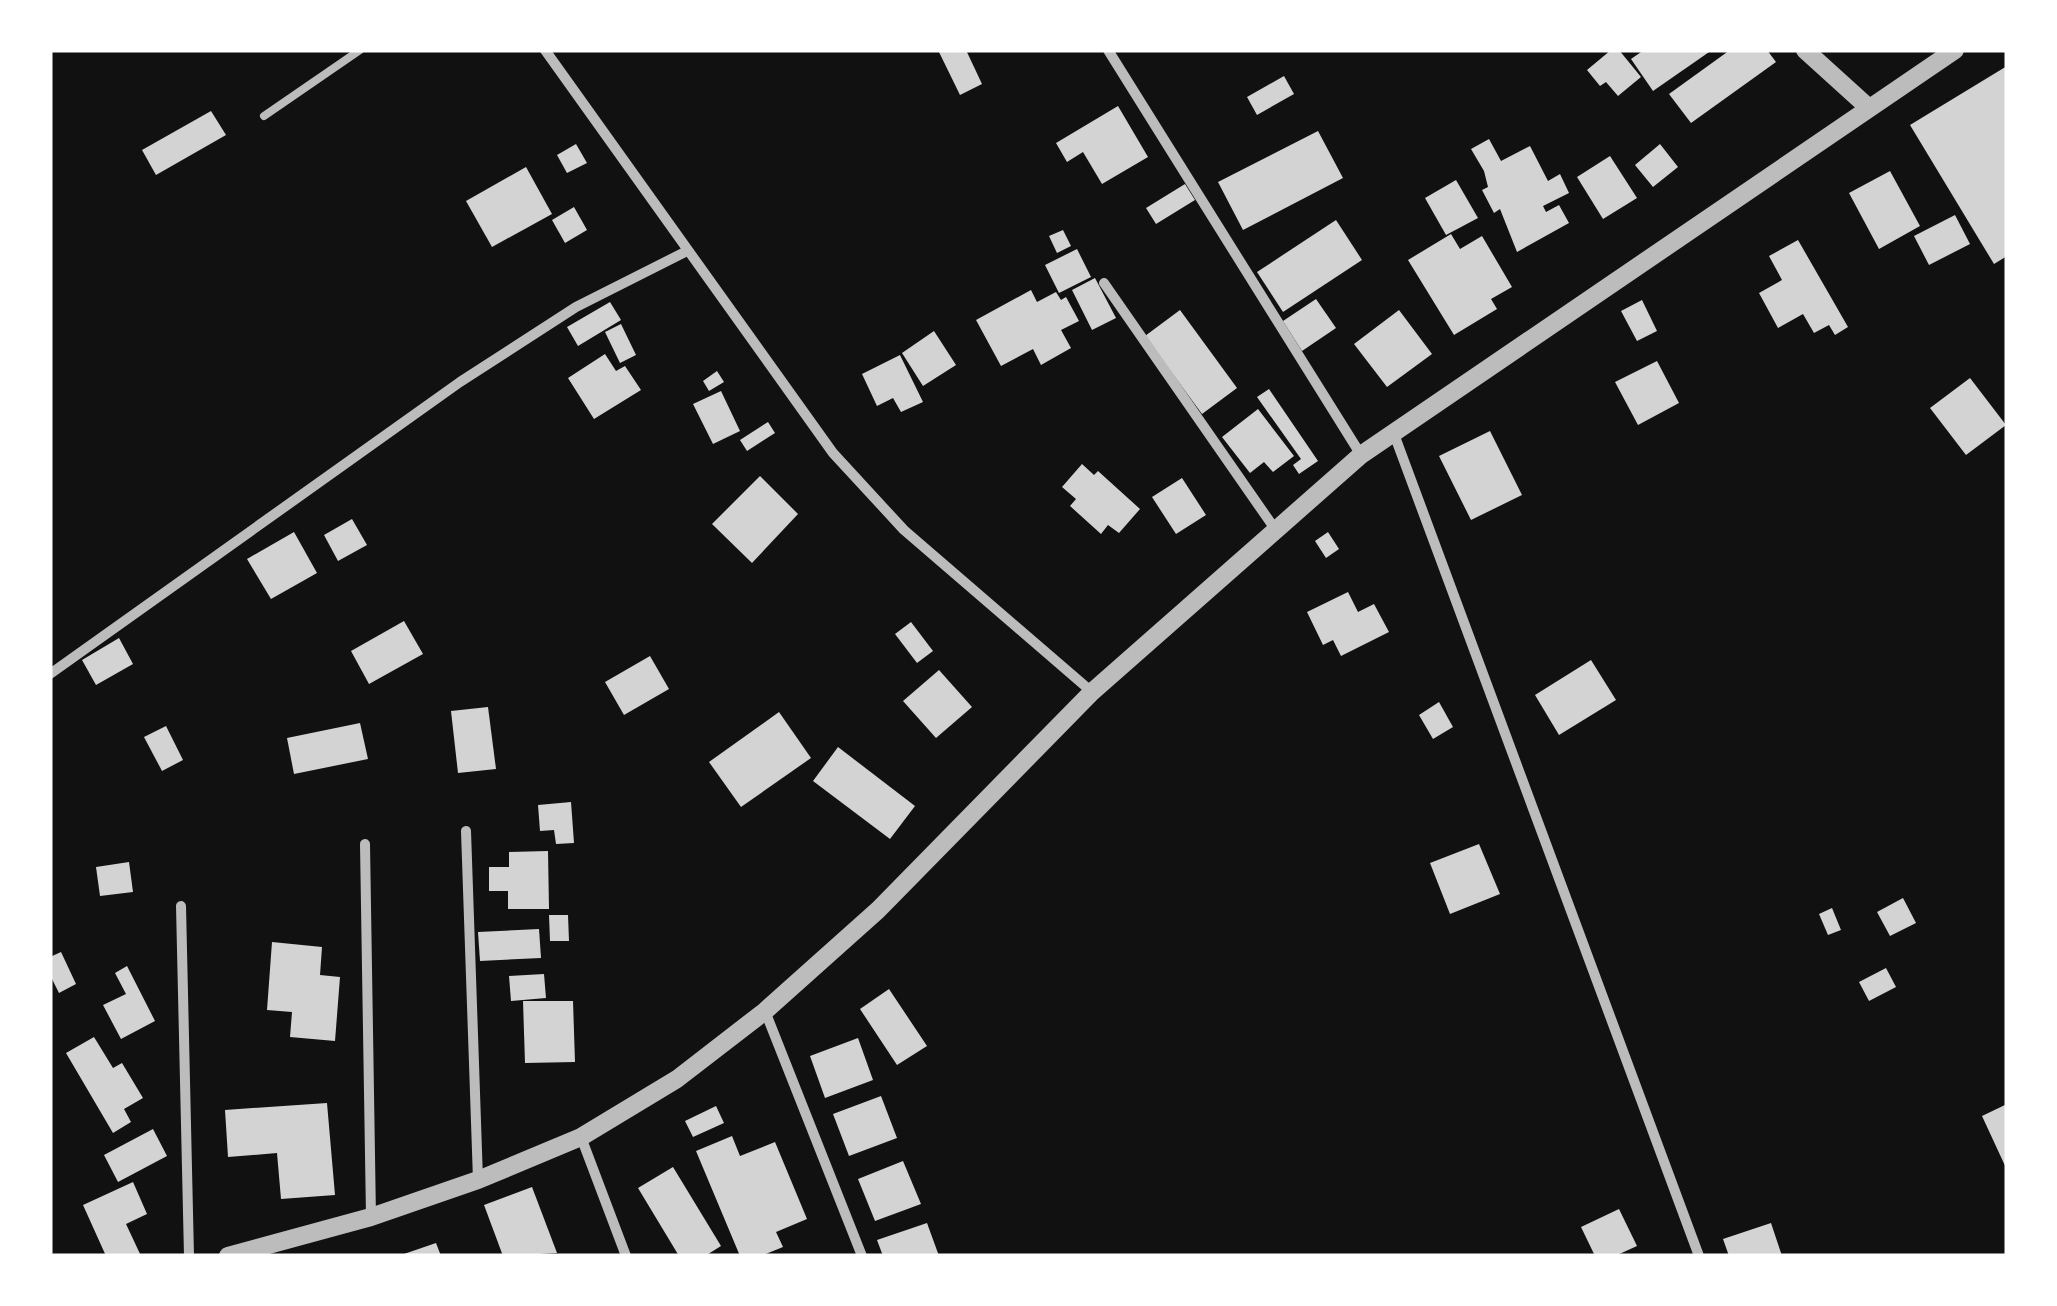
<svg xmlns="http://www.w3.org/2000/svg" width="2057" height="1306" font-family="Signika,sans-serif">
	<style>
		.building { fill: #d3d3d3 }
		.lines { fill: none; stroke-linecap: round; stroke-linejoin: round }
		.service { stroke: #bcbcbc; stroke-width: 8 }
		.minor { stroke: #bcbcbc; stroke-width: 10 }
		.tertiary { stroke: #bcbcbc; stroke-width: 18 }
	</style>
	<rect width="100%" height="100%" fill="#111"/>
	<g class="building">
		<path d="M938,50H966L982,84L960,95Z"/>
		<path d="M1611,50H1619L1641,77L1618,96L1606,82L1600,86L1587,70Z"/>
		<path d="M1644,50H1712L1653,91L1631,59Z"/>
		<path d="M1730,50H1767L1776,62L1691,123L1669,94Z"/>
		<path d="M2007,66V256L1994,264L1910,125Z"/>
		<path d="M1284,76L1294,94L1257,115L1247,97Z"/>
		<path d="M1118,106L1148,157L1102,184L1083,152L1067,162L1056,143Z"/>
		<path d="M211,111L226,135L156,175L142,150Z"/>
		<path d="M1318,131L1343,178L1243,230L1218,182Z"/>
		<path d="M1489,139L1501,161L1530,146L1548,181L1560,174L1569,193L1543,206L1546,212L1559,205L1569,223L1517,252L1500,209L1494,213L1482,190L1488,187L1484,171L1471,149Z"/>
		<path d="M576,144L587,163L567,173L557,155Z"/>
		<path d="M1660,144L1678,167L1653,187L1635,165Z"/>
		<path d="M1610,156L1637,198L1603,219L1577,177Z"/>
		<path d="M526,167L552,214L492,247L466,201Z"/>
		<path d="M1890,171L1920,226L1879,249L1849,193Z"/>
		<path d="M1456,180L1478,218L1446,235L1425,198Z"/>
		<path d="M1185,184L1195,200L1156,224L1146,208Z"/>
		<path d="M574,207L587,230L565,243L552,220Z"/>
		<path d="M1955,215L1970,244L1929,265L1914,236Z"/>
		<path d="M1336,220L1362,260L1283,312L1257,272Z"/>
		<path d="M1063,230L1071,246L1057,253L1049,236Z"/>
		<path d="M1451,234L1460,249L1482,236L1512,287L1491,299L1497,309L1454,335L1408,260Z"/>
		<path d="M1798,240L1848,327L1835,335L1829,325L1814,333L1803,314L1778,328L1759,293L1782,280L1769,256Z"/>
		<path d="M1077,249L1091,277L1059,293L1045,265Z"/>
		<path d="M1095,278L1116,318L1092,330L1072,290Z"/>
		<path d="M1031,290L1037,302L1056,292L1061,300L1066,297L1079,321L1061,330L1071,348L1041,365L1033,349L1001,366L976,320Z"/>
		<path d="M1316,299L1336,328L1302,351L1283,321Z"/>
		<path d="M1642,300L1657,331L1637,341L1621,311Z"/>
		<path d="M610,302L621,320L578,346L567,327Z"/>
		<path d="M1180,310L1237,388L1202,414L1145,336Z"/>
		<path d="M1399,310L1432,354L1387,387L1354,344Z"/>
		<path d="M621,324L636,355L620,363L605,332Z"/>
		<path d="M934,331L956,365L923,386L902,353Z"/>
		<path d="M605,354L616,371L625,366L641,390L594,419L568,378Z"/>
		<path d="M900,355L923,402L901,412L893,398L877,406L862,374Z"/>
		<path d="M1657,361L1679,403L1638,425L1615,382Z"/>
		<path d="M717,371L724,382L709,391L703,381Z"/>
		<path d="M1970,378L2006,425L1966,455L1930,408Z"/>
		<path d="M1269,389L1318,461L1299,474L1293,465L1301,459L1257,397Z"/>
		<path d="M721,391L740,431L713,444L693,404Z"/>
		<path d="M1258,409L1294,456L1273,472L1264,462L1250,473L1222,437Z"/>
		<path d="M768,422L775,433L747,451L740,440Z"/>
		<path d="M1490,431L1522,495L1471,520L1439,456Z"/>
		<path d="M1082,464L1094,475L1098,471L1140,509L1119,533L1108,525L1101,534L1070,506L1076,499L1062,487Z"/>
		<path d="M760,476L798,514L752,563L712,524Z"/>
		<path d="M1182,478L1206,515L1176,534L1152,497Z"/>
		<path d="M352,519L367,545L338,561L324,535Z"/>
		<path d="M294,532L317,573L271,599L247,559Z"/>
		<path d="M1328,532L1339,549L1326,558L1315,541Z"/>
		<path d="M1348,592L1358,612L1374,604L1389,632L1341,656L1333,640L1323,645L1307,612Z"/>
		<path d="M404,621L423,654L369,684L351,651Z"/>
		<path d="M911,622L933,651L917,663L895,634Z"/>
		<path d="M119,638L133,664L96,685L82,660Z"/>
		<path d="M650,656L669,689L624,715L605,682Z"/>
		<path d="M1591,660L1616,700L1559,735L1535,695Z"/>
		<path d="M939,670L972,707L936,738L903,701Z"/>
		<path d="M1439,702L1453,727L1433,739L1419,715Z"/>
		<path d="M488,707L496,769L458,773L451,711Z"/>
		<path d="M779,712L811,758L741,807L709,762Z"/>
		<path d="M360,723L368,759L294,774L287,738Z"/>
		<path d="M166,726L183,760L162,771L144,737Z"/>
		<path d="M838,747L915,806L890,839L813,781Z"/>
		<path d="M571,802L574,843L556,844L554,830L540,831L538,805Z"/>
		<path d="M1479,844L1500,894L1450,914L1430,863Z"/>
		<path d="M548,851L549,909H508V891H489V867H509V852Z"/>
		<path d="M129,862L133,892L100,896L96,867Z"/>
		<path d="M1903,898L1916,923L1890,936L1877,912Z"/>
		<path d="M1832,908L1841,930L1828,935L1819,914Z"/>
		<path d="M549,915H568L569,941H550Z"/>
		<path d="M539,929L541,958L480,961L478,932Z"/>
		<path d="M272,942L322,947L320,975L340,977L335,1041L290,1037L292,1012L267,1010Z"/>
		<path d="M61,952L76,984L59,993L50,975V957Z"/>
		<path d="M127,966L155,1021L121,1039L103,1005L126,994L115,973Z"/>
		<path d="M1886,968L1896,987L1869,1001L1859,982Z"/>
		<path d="M544,974L546,998L511,1001L509,976Z"/>
		<path d="M889,989L927,1046L897,1065L860,1009Z"/>
		<path d="M523,1001H573L575,1062L525,1063Z"/>
		<path d="M94,1037L113,1068L122,1063L143,1098L124,1109L131,1122L113,1133L66,1053Z"/>
		<path d="M858,1038L873,1080L825,1098L810,1056Z"/>
		<path d="M881,1096L897,1138L849,1156L833,1114Z"/>
		<path d="M327,1103L335,1195L281,1199L277,1153L228,1157L225,1110Z"/>
		<path d="M2007,1104V1170L1982,1116Z"/>
		<path d="M716,1106L724,1123L693,1137L685,1121Z"/>
		<path d="M153,1129L167,1156L118,1182L104,1155Z"/>
		<path d="M732,1136L740,1156L775,1142L807,1219L776,1232L783,1247L761,1256H740L696,1151Z"/>
		<path d="M903,1161L921,1204L875,1221L858,1179Z"/>
		<path d="M673,1167L721,1246L705,1256H679L638,1188Z"/>
		<path d="M133,1182L147,1214L126,1224L141,1256H106L83,1205Z"/>
		<path d="M532,1187L557,1253L503,1256L484,1205Z"/>
		<path d="M1619,1209L1637,1246L1615,1256H1595L1581,1227Z"/>
		<path d="M927,1223L939,1256H883L877,1240Z"/>
		<path d="M1771,1223L1782,1256H1729L1723,1239Z"/>
		<path d="M436,1243L441,1256H401V1255Z"/>
	</g>
	<g class="lines">
		<path class="service" d="M264,116L360,50"/>
		<g class="minor">
			<path d="M545,50L833,453L904,530L1092,692"/>
			<path d="M1108,50L1361,455"/>
			<path d="M1104,283L1275,529"/>
			<path d="M1394,434L1699,1256"/>
			<path d="M50,674L460,382L576,307L687,251"/>
			<path d="M466,831L478,1180"/>
			<path d="M365,844L371,1217"/>
			<path d="M181,906L189,1256"/>
			<path d="M765,1011L862,1256"/>
			<path d="M581,1137L626,1256"/>
		</g>
		<g class="tertiary">
			<path d="M1805,50L1869,108"/>
			<path d="M228,1256L371,1217L478,1180L581,1137L677,1079L765,1011L878,910L1092,692L1361,455L1955,50"/>
		</g>
	</g>
	<rect width="2057" height="1306" fill="none" stroke="#ffffff" stroke-width="105"/>
</svg>
